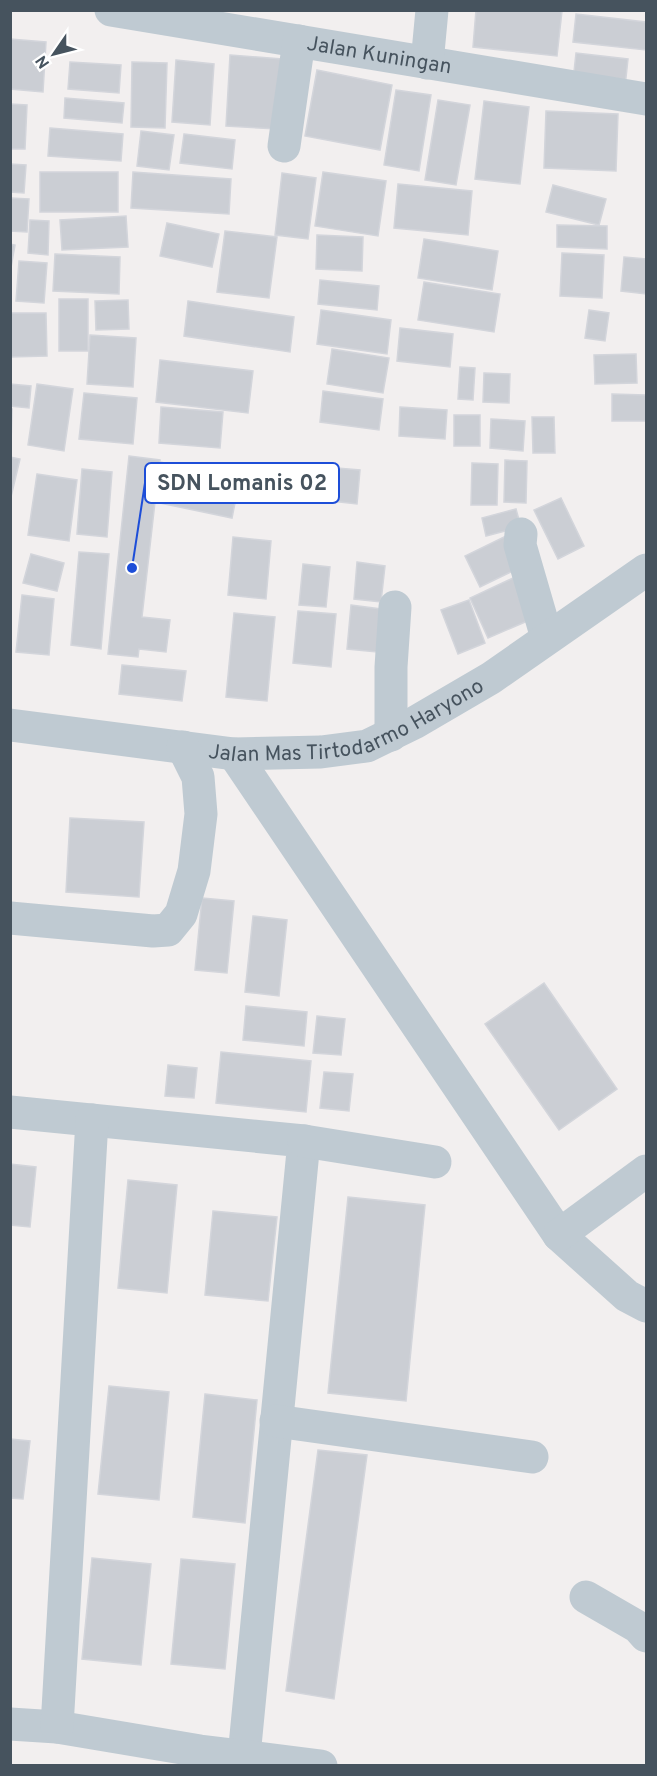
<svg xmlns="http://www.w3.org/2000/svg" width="657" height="1776" font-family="Overpass,sans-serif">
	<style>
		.building { fill: #cbced4; stroke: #d3d5db; stroke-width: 1.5 }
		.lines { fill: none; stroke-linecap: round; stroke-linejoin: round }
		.minor { stroke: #bfcad2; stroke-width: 33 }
		.labels { text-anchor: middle; stroke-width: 4.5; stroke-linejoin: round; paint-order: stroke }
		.street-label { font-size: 21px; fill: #46535e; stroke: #fff }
		.leader { fill: none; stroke: #1d4ed8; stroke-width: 2 }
		.callout-dot { fill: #1d4ed8; stroke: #fff; stroke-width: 2 }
		.callout { fill: #fff; stroke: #1d4ed8; stroke-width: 2 }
		.callout-label { font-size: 22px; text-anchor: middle; font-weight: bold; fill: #46535e }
	</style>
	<rect width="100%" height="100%" fill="#f2efef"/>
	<g class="building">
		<path d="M476,10L562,11L557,56L473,47Z"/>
		<path d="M576,14L646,22V50L573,42Z"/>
		<path d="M10,39L46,42L43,92L10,89Z"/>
		<path d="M576,53L628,59L625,87L573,81Z"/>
		<path d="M230,55L282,59L277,129L226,126Z"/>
		<path d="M176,60L214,64L210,125L172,122Z"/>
		<path d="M70,62L121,65L119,93L68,89Z"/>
		<path d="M132,62L167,63L165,128L131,127Z"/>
		<path d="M317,70L392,85L380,150L305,136Z"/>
		<path d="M396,90L431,95L419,171L384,165Z"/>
		<path d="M65,98L124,103L122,123L64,118Z"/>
		<path d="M438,100L470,105L456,185L425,180Z"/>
		<path d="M484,101L529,107L520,184L475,179Z"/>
		<path d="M10,104L27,105L25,149H10Z"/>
		<path d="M546,111L618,114L616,171L544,168Z"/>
		<path d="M50,128L123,134L121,161L48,156Z"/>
		<path d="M141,131L174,135L169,170L137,166Z"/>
		<path d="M184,134L235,140L232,169L180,163Z"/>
		<path d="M10,164L26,165L24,193L10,192Z"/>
		<rect x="40" y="172" width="78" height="40"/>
		<path d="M133,172L231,179L229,214L131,208Z"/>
		<path d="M323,172L386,181L378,236L315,226Z"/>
		<path d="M282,173L316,178L308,239L275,235Z"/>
		<path d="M398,184L472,191L468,235L394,228Z"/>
		<path d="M553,185L606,199L599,225L546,212Z"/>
		<path d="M10,198L29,199L27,232L10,231Z"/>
		<path d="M126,216L128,247L62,250L60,220Z"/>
		<path d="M30,220L49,221L48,255L28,253Z"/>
		<path d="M167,223L219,234L212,267L160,256Z"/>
		<path d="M557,225L607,226V249L557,247Z"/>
		<path d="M225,231L277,237L269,298L217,292Z"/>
		<path d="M317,235L363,237L362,271L316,269Z"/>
		<path d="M424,239L498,251L492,290L418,278Z"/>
		<path d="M10,244L15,245L10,273Z"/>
		<path d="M562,253L604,255L602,298L560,296Z"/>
		<path d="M55,254L120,257L119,294L53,291Z"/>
		<path d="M624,257L646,259V294L621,291Z"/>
		<path d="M19,261L47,263L44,303L16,301Z"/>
		<path d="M320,280L379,286L377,310L318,304Z"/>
		<path d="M424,282L500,294L494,332L418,320Z"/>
		<rect x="59" y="299" width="29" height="52"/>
		<path d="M128,300L129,329L96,330L95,301Z"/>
		<path d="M188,301L294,317L290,352L184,336Z"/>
		<path d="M321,310L391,320L387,354L317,344Z"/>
		<path d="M589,310L609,313L605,341L585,338Z"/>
		<path d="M10,313H46L47,356L10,357Z"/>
		<path d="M400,328L453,334L450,367L397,361Z"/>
		<path d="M90,335L136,338L133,387L87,384Z"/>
		<path d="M332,349L389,358L383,393L327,384Z"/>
		<path d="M636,354L637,383L595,384L594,355Z"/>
		<path d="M160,360L253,371L248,413L156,402Z"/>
		<path d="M460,367L475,368L473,400L458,399Z"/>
		<path d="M484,373L510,374L509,403L483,402Z"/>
		<path d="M10,384L31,386L29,408L10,406Z"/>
		<path d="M37,384L73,389L64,451L28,445Z"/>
		<path d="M323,391L383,399L379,430L320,422Z"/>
		<path d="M84,393L137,398L133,444L79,439Z"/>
		<path d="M612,394L646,395V421H612Z"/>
		<path d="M161,407L223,412L220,448L159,443Z"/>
		<path d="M400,407L447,410L445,439L399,436Z"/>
		<path d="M10,409H12L11,445H10Z"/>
		<rect x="454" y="415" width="26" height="31"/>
		<path d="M532,417H554L555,453H533Z"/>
		<path d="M491,419L525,421L523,451L490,448Z"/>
		<path d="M129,456L160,460V462L240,478L232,518L155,502L142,617L170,620L166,652L139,649L138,657L108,654Z"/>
		<path d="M10,457L20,459L10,501Z"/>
		<path d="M505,460L527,461L526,503L504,502Z"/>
		<path d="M472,463L498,464L497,505H471Z"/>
		<path d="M325,467L360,470L357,504L322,500Z"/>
		<path d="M82,469L112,472L107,537L77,534Z"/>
		<path d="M37,474L77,480L69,541L28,535Z"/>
		<path d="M561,498L584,546L558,559L534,510Z"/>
		<path d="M516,509L521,527L486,536L482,518Z"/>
		<path d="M506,536L521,567L480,587L465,556Z"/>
		<path d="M233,537L271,541L266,599L228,595Z"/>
		<path d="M79,552L109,554L101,649L71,645Z"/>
		<path d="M31,554L64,563L57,591L23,583Z"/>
		<path d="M357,562L385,566L381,602L354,599Z"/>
		<path d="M303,564L330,567L326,607L299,605Z"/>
		<path d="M513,578L532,619L488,638L470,598Z"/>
		<path d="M22,595L54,599L49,655L16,652Z"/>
		<path d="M469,600L485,643L458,654L441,610Z"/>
		<path d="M351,605L381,609L377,652L347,649Z"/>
		<path d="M298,611L336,614L331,667L293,663Z"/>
		<path d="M234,613L275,617L267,701L226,697Z"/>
		<path d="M122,665L186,671L182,701L119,694Z"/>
		<path d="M70,818L144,822L139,897L66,892Z"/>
		<path d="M202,898L234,901L227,973L195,970Z"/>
		<path d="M253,916L287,920L279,996L245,992Z"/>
		<path d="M544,983L617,1089L559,1130L485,1024Z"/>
		<path d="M246,1006L307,1012L304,1046L243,1040Z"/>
		<path d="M317,1016L345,1019L341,1055L313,1053Z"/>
		<path d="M221,1052L311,1061L306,1112L216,1103Z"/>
		<path d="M168,1065L197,1068L194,1098L165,1096Z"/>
		<path d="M324,1072L353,1074L349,1111L320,1108Z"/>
		<path d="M10,1164L36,1167L30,1227L10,1225Z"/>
		<path d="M128,1180L177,1185L167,1293L118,1288Z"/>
		<path d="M348,1197L425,1205L406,1401L328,1393Z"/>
		<path d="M213,1211L277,1217L268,1301L205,1295Z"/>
		<path d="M109,1386L169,1392L159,1500L98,1494Z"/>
		<path d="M205,1394L257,1400L245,1523L193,1517Z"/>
		<path d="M10,1439L30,1441L23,1499L10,1498Z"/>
		<path d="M318,1450L367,1455L334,1699L286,1691Z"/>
		<path d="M92,1558L151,1564L141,1665L82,1659Z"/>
		<path d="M181,1559L235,1564L225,1669L171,1664Z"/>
	</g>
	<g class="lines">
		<g class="minor">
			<path id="s1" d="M111,10L646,99"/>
			<path d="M427,63L432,10"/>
			<path d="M284,146L299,41"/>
			<path d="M521,534L520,545L547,638"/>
			<path id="s2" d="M10,725L234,754L321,752L367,746L414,723L491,678L646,570"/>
			<path d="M391,735V667L395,607"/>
			<path d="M234,754L559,1235L627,1296L646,1306"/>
			<path d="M10,918L153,931L168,930L181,914L194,871L201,814L198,777L183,747"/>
			<path d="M10,1112L304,1141L244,1756"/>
			<path d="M304,1141L435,1162"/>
			<path d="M559,1235L646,1171"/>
			<path d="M276,1421L532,1457"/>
			<path d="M586,1597L638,1627L646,1636"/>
			<path d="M10,1724L57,1727L200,1751L321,1766"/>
			<path d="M57,1727L92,1120"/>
		</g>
	</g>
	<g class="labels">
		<g class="street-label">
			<text dy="7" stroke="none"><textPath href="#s1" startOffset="272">Jalan Kuningan</textPath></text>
			<text dy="7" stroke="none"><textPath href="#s2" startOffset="345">Jalan Mas Tirtodarmo Haryono</textPath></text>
		</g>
	</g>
	<path class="leader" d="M132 568L145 483"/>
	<circle class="callout-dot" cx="132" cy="568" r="6"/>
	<rect class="callout" x="145" y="463" width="194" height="40" rx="6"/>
	<g class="callout-label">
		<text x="242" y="490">SDN Lomanis 02</text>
	</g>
	<rect width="657" height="1776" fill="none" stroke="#46535e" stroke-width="24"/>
	<g transform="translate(54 54) rotate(235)" stroke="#ffffff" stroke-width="4.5" paint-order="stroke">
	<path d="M0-4.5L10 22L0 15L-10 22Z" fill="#46535e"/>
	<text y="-9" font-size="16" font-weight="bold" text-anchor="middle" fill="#46535e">N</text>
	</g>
</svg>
